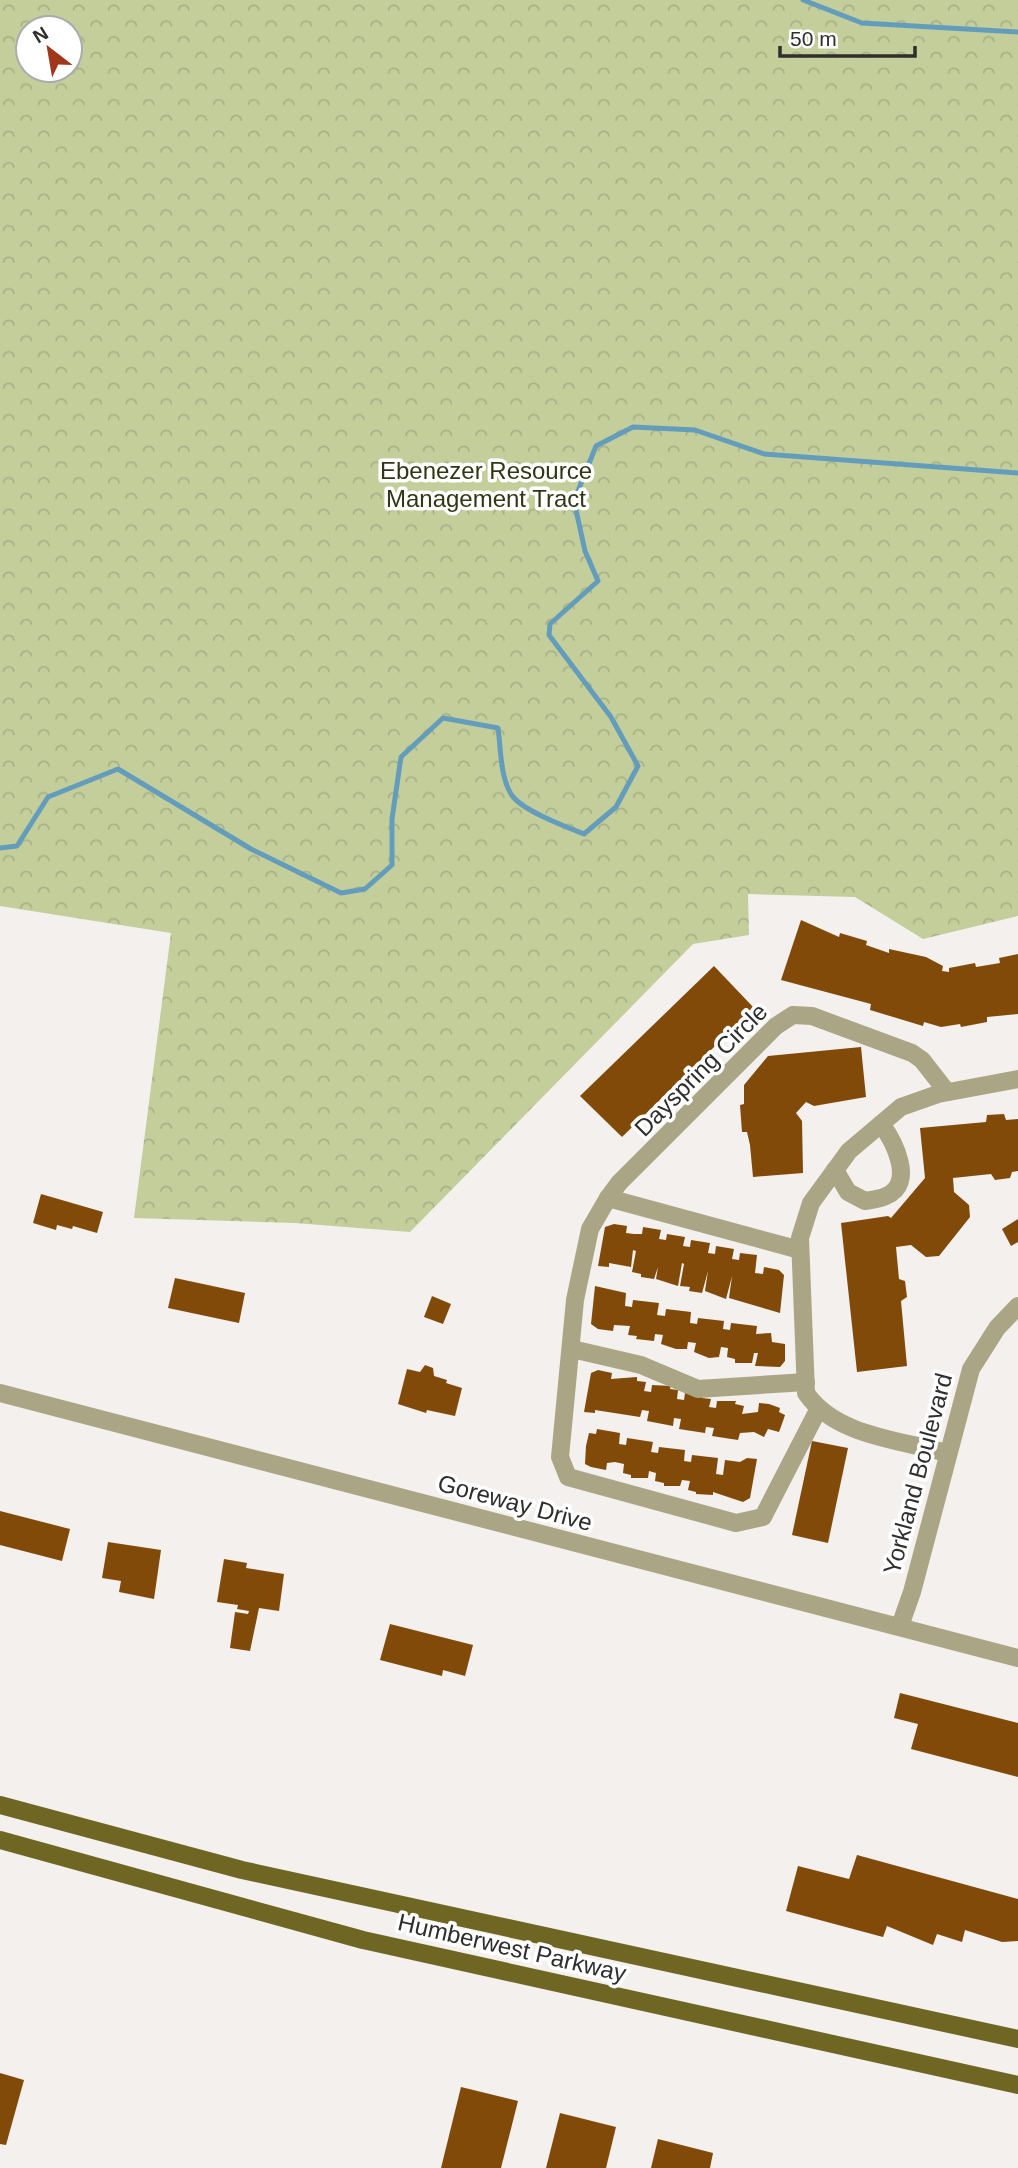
<svg xmlns="http://www.w3.org/2000/svg" width="1018" height="2168" font-family="Helvetica,sans-serif">
	<style>
		.park { fill: url(#park-crowns); fill-rule: evenodd }
		.lines { fill: none; stroke-linecap: round; stroke-linejoin: round }
		.stream { stroke: #649dbc; stroke-width: 5 }
		.building { fill: #814a09 }
		.minor { stroke: #aaa584; stroke-width: 18 }
		.major { stroke: #6f6623; stroke-width: 18 }
		.labels { text-anchor: middle; stroke-width: 7; stroke-linejoin: round; paint-order: stroke }
		.park-label { font-size: 24px; fill: #313715; stroke: #fff }
		.street-label { font-size: 24px; fill: #2f2e2d; stroke: #fff }
	</style>
	<defs>
		<pattern id="park-crowns" width="20" height="18" patternUnits="userSpaceOnUse" patternTransform="scale(1.75)"><rect width="20" height="18" fill="#c3ce9b"/><path d="M2 6a3 3 0 1 1 6 0M12 15a3 3 0 1 1 6 0" fill="none" stroke="#a8b186"/></pattern>
	</defs>
	<rect width="100%" height="100%" fill="#f3f0ee"/>
	<path class="park" d="M0,0H1018V916L923,939L855,897L748,894L749,935L693,944L410,1232L295,1223L134,1218L171,933L0,906ZM28,28H70V70H28Z"/>
	<g class="lines">
		<g class="stream">
			<path d="M803,0L862,23L1018,32"/>
			<path d="M0,848L17,846L48,797L118,769L251,849L341,893L365,889L392,865V819L401,757L443,718L498,728C501,749 500,776 511,794C520,810 566,827 584,834L616,807L638,766L611,717L549,635L550,624L598,581L585,551L574,501L596,446L633,427L695,430L764,454L1018,473"/>
		</g>
	</g>
	<g class="building">
		<path d="M801,920L839,937L840,933L867,941L866,945L889,953V949L926,957L943,966L942,971L949,972V968L975,963L976,967L1000,963L999,958L1018,954V1014L987,1017V1022L961,1027L960,1024L941,1027L924,1022L923,1026L870,1010L871,1004L781,980Z"/>
		<path d="M714,966L754,1008L622,1137L580,1096Z"/>
		<path d="M861,1047L866,1097L814,1106L806,1102L796,1113L802,1121L803,1173L753,1177L750,1145L747,1132H742L740,1105L744,1104V1085L768,1056Z"/>
		<path d="M1004,1114L1006,1120L1018,1119V1171L1012,1172L1010,1178L995,1180L991,1174L953,1178L954,1192L969,1205L970,1217L939,1256L926,1257L911,1245L896,1247L899,1279L905,1281L907,1297L901,1301L907,1366L857,1372L841,1223L888,1216L891,1218L925,1178L920,1128L986,1122L987,1115Z"/>
		<path d="M41,1194L103,1212L97,1233L73,1226L72,1229L57,1225L56,1230L33,1223Z"/>
		<path d="M1018,1219V1242L1011,1246L1002,1229Z"/>
		<path d="M614,1224L627,1226L626,1233L634,1234H642L643,1227L661,1230L659,1239L666,1240L667,1234L685,1237L683,1246L690,1247L691,1240L710,1243L708,1253L715,1254L716,1246L734,1249L732,1259L739,1260L740,1253L757,1255L755,1273L763,1274L764,1267L779,1270L784,1275L780,1313L729,1298L732,1276L726,1299L705,1291L708,1271L702,1293L689,1291L690,1287L680,1286L684,1264L682,1263L678,1286L656,1279L658,1267L654,1279L641,1277V1274L632,1272L636,1251L633,1250L631,1267L609,1263V1267L598,1266L605,1227Z"/>
		<path d="M175,1278L245,1293L239,1323L168,1308Z"/>
		<path d="M595,1286L626,1293L625,1306L632,1307L633,1300L659,1303L657,1315L665,1316L666,1309L691,1312L690,1323L697,1324L698,1318L724,1321L723,1329L730,1330L731,1323L757,1326L756,1334L771,1333L772,1342L785,1344V1361L780,1367L755,1366L758,1353H754L752,1363H735V1359L727,1357L728,1348L721,1347L719,1357L709,1358L694,1352L696,1343L688,1342L687,1349H676L661,1344L663,1335L655,1334L654,1341L636,1339L637,1336L628,1335L630,1326L614,1325L613,1331L598,1329L591,1324Z"/>
		<path d="M432,1296L451,1304L443,1324L424,1317Z"/>
		<path d="M425,1365L433,1368L434,1376L447,1380L446,1383L462,1388L455,1416L427,1410L426,1413L398,1404L407,1369L420,1372Z"/>
		<path d="M598,1370L612,1373L611,1379L637,1377V1381L646,1382L644,1391L651,1392L652,1385L671,1386L670,1389L678,1390L677,1399L684,1400L685,1393L703,1394L702,1398L711,1399L709,1407L716,1408L717,1401H736L735,1404L744,1406L742,1414L758,1412L759,1403L769,1404L780,1408L779,1412L785,1415L783,1421L779,1432L768,1429L764,1437L754,1432L740,1433L738,1440L712,1436L714,1428L706,1427L705,1433L679,1429L681,1419L674,1418L673,1426L647,1421L649,1411L642,1410L640,1417L595,1410V1413L584,1412L591,1373Z"/>
		<path d="M597,1429L620,1433L619,1444L626,1445L627,1438L653,1442L651,1452L658,1453L659,1447L685,1450L684,1461L691,1462L692,1455L718,1458L716,1474L723,1475L725,1460L740,1462L747,1458L757,1459L750,1498L743,1502L713,1492V1495L696,1494V1492L688,1490L690,1481L682,1480L680,1486H664V1483L655,1481L656,1473L649,1471L648,1478H631V1475L623,1473L624,1464L615,1462L607,1463L606,1470L591,1467L585,1464L586,1446L589,1433L596,1434Z"/>
		<path d="M812,1441L848,1448L828,1543L792,1535Z"/>
		<path d="M0,1511L70,1529L62,1561L0,1545Z"/>
		<path d="M108,1542L161,1550L154,1599L119,1592L121,1581L102,1578Z"/>
		<path d="M224,1559L247,1563L246,1568L284,1574L279,1611L259,1608L250,1651L230,1648L235,1612L248,1614L249,1611L237,1609L238,1605L217,1602Z"/>
		<path d="M390,1624L473,1645L465,1676L443,1670L442,1676L380,1660Z"/>
		<path d="M900,1693L1018,1723V1777L911,1749L918,1724L894,1718Z"/>
		<path d="M857,1855L1018,1899V1941L1002,1942L965,1930L962,1942L937,1934L933,1945L887,1926L883,1937L786,1911L798,1866L849,1879Z"/>
		<path d="M0,2073L24,2080L6,2145L0,2144Z"/>
		<path d="M461,2087L518,2101L501,2168H441Z"/>
		<path d="M560,2113L616,2127L606,2168H546Z"/>
		<path d="M658,2139L713,2153L710,2168H651Z"/>
	</g>
	<g class="lines">
		<g class="minor">
			<path d="M835,1170L848,1192L865,1201C871,1200 880,1199 886,1196C916,1184 894,1141 881,1124"/>
			<path d="M608,1198L619,1183L776,1026L793,1015L812,1016L912,1053L922,1060L947,1092"/>
			<path d="M800,1250L608,1198L590,1229L575,1300L560,1457L568,1477L736,1523L763,1517L818,1410"/>
			<path d="M572,1349L641,1365L698,1389L806,1382"/>
			<path d="M0,1393L1018,1658"/>
			<path d="M947,1453C900,1440 835,1436 806,1393L800,1238L811,1203L849,1151L901,1107L938,1094L1018,1079"/>
			<path d="M900,1626L912,1592L971,1369L997,1328L1018,1306"/>
		</g>
		<g class="major">
			<path d="M0,1805L242,1870L1018,2039"/>
			<path d="M0,1840L363,1940L1018,2085"/>
		</g>
	</g>
	<g class="labels">
		<g class="park-label">
			<text x="486" y="479">Ebenezer Resource<tspan x="486" dy="28">Management Tract</tspan></text>
		</g>
		<g class="street-label">
			<text transform="translate(701 1070) rotate(-45)" y="8">Dayspring Circle</text>
			<text transform="translate(918 1474) rotate(-75)" y="8">Yorkland Boulevard</text>
			<text transform="translate(515 1503) rotate(15)" y="8">Goreway Drive</text>
			<text transform="translate(512 1948) rotate(13)" y="8">Humberwest Parkway</text>
		</g>
	</g>
	<g transform="translate(49 49) rotate(329)"><circle r="33" fill="#ffffff" stroke="#acabab" stroke-width="2"/>
	<path d="M0-5L12 26L0 18L-12 26Z" fill="#9f381a"/>
	<text y="-10" font-size="19" font-weight="bold" text-anchor="middle" fill="#2f2e2d">N</text>
	</g>
	<path d="M780 46v10h135v-10" fill="none" stroke="#2f2e2d" stroke-width="3.5"/>
	<text x="790" y="46" font-size="21" fill="#2f2e2d" stroke="#ffffff" stroke-width="5" paint-order="stroke">50 m</text>
</svg>
